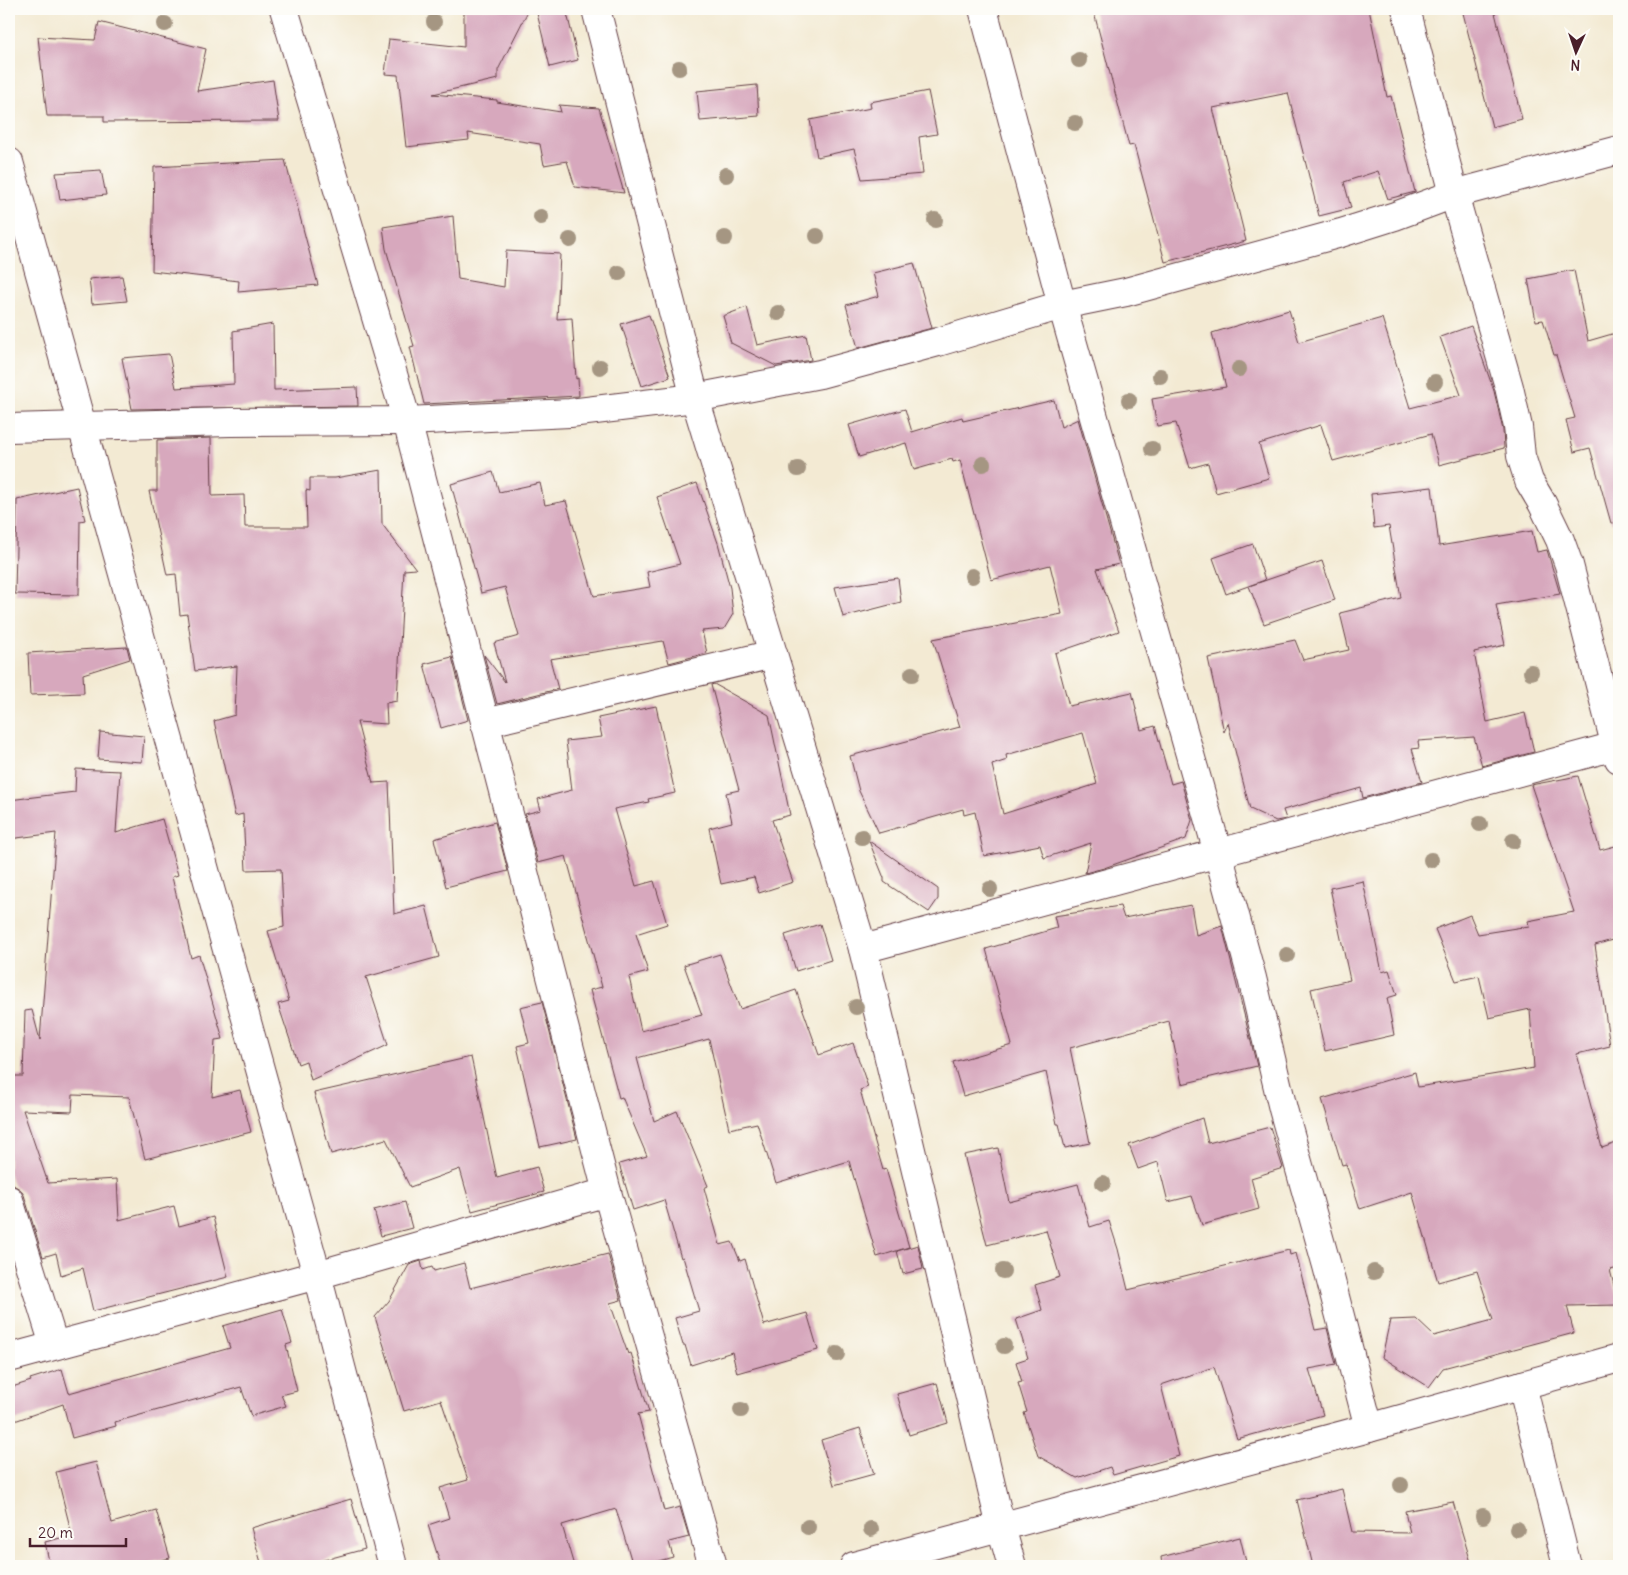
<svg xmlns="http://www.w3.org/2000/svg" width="1628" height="1575" font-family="Delius,sans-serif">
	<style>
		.building { fill: #d7a8bd; fill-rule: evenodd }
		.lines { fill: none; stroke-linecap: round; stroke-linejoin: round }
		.minor-casing { stroke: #633d44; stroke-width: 30 }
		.major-casing { stroke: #633d44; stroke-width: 30 }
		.minor { stroke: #fff; stroke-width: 28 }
		.major { stroke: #fff; stroke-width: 28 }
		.tree { fill: #a59682 }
	</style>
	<rect width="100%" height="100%" fill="#fdfcf7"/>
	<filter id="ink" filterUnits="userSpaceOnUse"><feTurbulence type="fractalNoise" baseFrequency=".02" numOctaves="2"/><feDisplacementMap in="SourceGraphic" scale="10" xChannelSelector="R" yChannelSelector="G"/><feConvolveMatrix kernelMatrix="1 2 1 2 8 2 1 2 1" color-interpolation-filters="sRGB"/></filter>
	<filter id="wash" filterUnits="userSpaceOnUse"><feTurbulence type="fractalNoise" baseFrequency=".0096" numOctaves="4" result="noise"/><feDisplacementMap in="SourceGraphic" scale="20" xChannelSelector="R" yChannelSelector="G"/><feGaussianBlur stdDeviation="1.12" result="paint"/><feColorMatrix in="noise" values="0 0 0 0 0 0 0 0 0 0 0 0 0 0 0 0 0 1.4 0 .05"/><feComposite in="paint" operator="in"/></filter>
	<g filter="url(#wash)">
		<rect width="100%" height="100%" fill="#f3ead3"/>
		<g id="blocks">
			<g class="building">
				<path d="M464,9H529L498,70V79L433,94L497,100V102L561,112L559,105L599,108L624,193L575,187L567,161L544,165L540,144L468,133L469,140L406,147L398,75L385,74L389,39L464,47Z"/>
				<path d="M536,9H566L578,60L550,67Z"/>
				<path d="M1093,9H1369L1387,97L1391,96L1415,192L1388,199L1378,171L1344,182L1351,208L1319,216L1288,93L1213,108L1246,241L1165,262L1134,145L1129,146Z"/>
				<path d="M1462,9H1494L1522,119L1492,127Z"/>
				<path d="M99,22L206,49L197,91L273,80L279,121L104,122V116H47L38,37L95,40Z"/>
				<path d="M757,85L759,116L700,121L697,91Z"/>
				<path d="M928,91L937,134L919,137L923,174L862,179L854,149L817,157L810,120L871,108L870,102Z"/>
				<path d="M285,160L318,285L238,292L239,281L152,271L154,167Z"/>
				<path d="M101,170L106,195L60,200L56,173Z"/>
				<path d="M453,216L458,279L504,287L506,251L560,254L557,319L572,318L576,379L578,378L579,396L424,404L410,347L414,346L386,249L383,227Z"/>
				<path d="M914,263L932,328L858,348L846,305L879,296L873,273Z"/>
				<path d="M1574,270L1588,341L1619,332V522L1611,523L1590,448L1574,452L1566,420L1575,418L1556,355H1554L1543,320L1536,321L1528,279Z"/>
				<path d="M122,276L127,301L92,304L89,279Z"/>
				<path d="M747,307L757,345L806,335L811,360L776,366L731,343L723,316Z"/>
				<path d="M1289,310L1299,342L1382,318L1410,408L1461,395L1440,337L1471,326L1494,391L1503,430L1504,448L1439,465L1431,434L1333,461L1321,425L1259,444L1269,478L1216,493L1208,463L1190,468L1176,423L1157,426L1152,399L1226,387L1212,333Z"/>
				<path d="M649,315L670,377L642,386L621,324Z"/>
				<path d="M273,324L274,390L357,387L358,406L132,409L122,358L169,354L176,388L234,384L233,331Z"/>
				<path d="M1054,400L1061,427L1078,419L1119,564L1097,569L1119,631L1055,653L1069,706L1132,692L1141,730L1155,726L1171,784L1181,781L1192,820L1186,839L1104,868L1085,873L1091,843L1044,858L1040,845L984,856L975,812L964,815L963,809L879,833L859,791L850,756L960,727L933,639L1062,614L1050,565L991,580L960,460L953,462L952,459L914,470L906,443L859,457L849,425L905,409L912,432L962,417L963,421ZM1083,733L1097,784L1003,814L992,765L1007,760L1006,755Z"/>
				<path d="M211,438L212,496L244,495L245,527H307L306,490L310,491V478H335L381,470L382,524L416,569L404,570L397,701L386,703L387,724L357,722L373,783L389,782L394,914L426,906L439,957L366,977L388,1045L311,1080L306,1061L298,1064L278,1004L289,1001L268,931L284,927L281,869L246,870L243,814L235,816L214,721L235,715L237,666L195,671L187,614L180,615L176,574L167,575L149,491H157V440Z"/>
				<path d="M493,472L499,492L540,483L545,505L566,501L594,596L650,587L647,572L680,564L657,497L697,483L718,543L730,588L733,614L724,629L702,631L707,653L669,663L663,641L550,659L558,689L497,704L484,655L505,682L494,643L519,636L505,587L481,593L451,484Z"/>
				<path d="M77,487L85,520L80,521L79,595L15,594L17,500Z"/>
				<path d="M1432,487L1439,546L1532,531L1537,552L1547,550L1560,594L1496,605L1505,645L1474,652L1487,722L1525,713L1534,752L1482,766L1474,737L1418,741L1419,748L1412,749L1422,782L1363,798L1361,788L1283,810L1286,819L1276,821L1250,809L1228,723L1224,732L1208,658L1295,640L1303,660L1349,650L1340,613L1401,598L1389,526L1374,528L1371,494Z"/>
				<path d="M1253,544L1265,580L1226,594L1213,558Z"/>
				<path d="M1322,561L1335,600L1264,624L1249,586Z"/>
				<path d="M898,578L901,602L843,617L835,587Z"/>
				<path d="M127,647L130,659L83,674L84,693L30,695L28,653Z"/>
				<path d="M452,657L468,720L441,728L424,664Z"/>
				<path d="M714,684L769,715L790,815L772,820L793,882L759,893L754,877L721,884L709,828L732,822L726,793L739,790L711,685Z"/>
				<path d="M656,706L675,793L648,799L649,802L614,809L636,886L654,881L667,924L636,934L648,972L629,977L641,1031L702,1015L684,965L720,954L740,1009L796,990L819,1055L853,1043L868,1087L860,1090L883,1170L886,1169L909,1247L877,1257L849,1161L776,1183L757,1123L729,1129L709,1039L637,1058L654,1121L677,1111L708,1186L704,1188L720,1245L732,1242L740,1261L745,1259L764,1325L807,1313L818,1350L737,1373L732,1352L691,1365L685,1345H683L675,1318L699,1311L683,1257L681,1258L664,1200L633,1210L619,1164L647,1156L622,1097L619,1098L590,990L602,987L566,856L538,863L525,814L541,810L538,799L572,790L566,741L602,737L598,718Z"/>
				<path d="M100,732L144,736L142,762L98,759Z"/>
				<path d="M76,769L120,771L116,833L162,819L178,875L172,877L191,958L199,955L223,1039L215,1040L212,1097L240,1090L251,1132L145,1159L129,1097L73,1095L72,1112L23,1110L48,1183L117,1179L119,1220L174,1206L179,1226L213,1217L228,1277L93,1311L83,1268L61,1275L56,1253L43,1257L24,1195L20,1189L13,1185L9,1172V1076H23L25,1011L32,1010L40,1040L56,833L9,839V800L75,792Z"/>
				<path d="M1578,776L1600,850L1619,845V938L1595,945L1610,1046L1577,1054L1602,1148L1619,1142V1268L1610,1270L1619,1305L1567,1306L1574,1333L1443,1368L1429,1387L1382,1357L1390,1320L1416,1319L1434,1336L1493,1320L1477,1271L1438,1282L1412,1192L1360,1209L1346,1164L1342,1165L1322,1099L1415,1072L1418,1087L1534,1068L1530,1009L1489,1018L1479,976L1456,981L1435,929L1470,915L1478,934L1529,926L1528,921L1574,912L1531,785Z"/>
				<path d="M495,822L508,871L446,887L434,839Z"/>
				<path d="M869,841L938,889V899L929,912L884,882V878Z"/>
				<path d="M1363,881L1382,972L1389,970L1397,995L1387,998L1394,1035L1325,1051L1311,989L1350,980L1330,888Z"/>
				<path d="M1191,905L1196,935L1222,926L1257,1066L1182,1084L1169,1021L1070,1048L1090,1143L1065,1148L1059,1124H1057L1046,1072L963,1096L953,1062L1012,1045L986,949L1057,928L1054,916L1120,906L1124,918Z"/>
				<path d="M820,924L831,960L796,971L785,935Z"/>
				<path d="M542,1002L577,1139L540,1147L517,1046L529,1043L520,1007Z"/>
				<path d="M471,1057L497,1178L537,1167L544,1192L472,1211L460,1169L410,1187L386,1139L331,1154L314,1093Z"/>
				<path d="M1202,1118L1208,1143L1270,1127L1283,1168L1251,1178L1259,1209L1202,1225L1192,1196L1168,1202L1158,1162L1138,1169L1129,1145Z"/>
				<path d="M998,1148L1009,1202L1078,1184L1090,1227L1109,1221L1118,1249L1128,1290L1289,1250L1290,1255L1296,1253L1315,1330L1327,1328L1336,1364L1309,1369L1323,1415L1237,1439L1214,1367L1161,1385L1179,1456L1113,1475L1110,1467L1077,1478L1038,1456L1024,1413L1027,1412L1018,1383L1022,1382L1016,1362L1028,1358L1016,1319L1042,1310L1035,1285L1060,1277L1046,1230L987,1245L964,1155Z"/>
				<path d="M405,1202L412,1228L381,1236L374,1210Z"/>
				<path d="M918,1245L923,1269L903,1274L897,1251Z"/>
				<path d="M608,1254L621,1300L610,1303L628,1354L631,1353L649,1412L638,1414L664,1511L680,1507L689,1537L669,1542L673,1557L641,1566H633L616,1509L562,1525L574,1566H441L428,1525L449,1518L440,1488L468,1480L441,1400L404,1411L375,1317L389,1301L409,1265L421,1261L423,1270L432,1267L434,1271L464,1263L470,1288Z"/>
				<path d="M282,1309L292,1343L286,1345L297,1391L281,1395L286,1406L251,1416L241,1387L115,1422L116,1426L72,1438L63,1404L9,1423V1388L31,1381L30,1379L62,1369L69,1393L230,1348L223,1326Z"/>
				<path d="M937,1383L948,1423L909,1435L897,1394Z"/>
				<path d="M860,1428L874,1474L834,1485L821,1440Z"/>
				<path d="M96,1462L112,1523L156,1510L170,1558L138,1566H50L45,1542L72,1535L56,1472Z"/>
				<path d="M1342,1489L1352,1532L1410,1533L1405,1511L1453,1502L1472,1566H1313L1297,1500Z"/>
				<path d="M351,1499L365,1549L302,1566H262L251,1528Z"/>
				<path d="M1240,1537L1247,1566H1162L1161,1557Z"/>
			</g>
		</g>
	</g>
	<g filter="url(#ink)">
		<use href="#blocks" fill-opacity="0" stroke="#633d44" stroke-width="1"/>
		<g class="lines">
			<g class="minor-casing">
				<g id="minor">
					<path d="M284,9L407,421L607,1192L713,1566"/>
					<path d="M596,9L695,398L863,949L1001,1527L1012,1566"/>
					<path d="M983,9L1062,305L1218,853L1252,978L1283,1109L1327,1266L1369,1428"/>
					<path d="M1406,9L1454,194L1509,387L1518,427L1521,456L1529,481L1542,503L1560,540L1569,565L1619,759"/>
					<path d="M9,162L317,1275L393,1566"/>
					<path d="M9,428L230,422L407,421L570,413L695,398L820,374L938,342L1062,305L1126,292L1341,233L1395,216L1454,194L1619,150"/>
					<path d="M485,723L773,654"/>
					<path d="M863,949L1619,745"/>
					<path d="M9,1200L54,1345"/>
					<path d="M9,1358L317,1275L607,1192"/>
					<path d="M1522,1385L1567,1566"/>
				</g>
			</g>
			<g class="major-casing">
				<path id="major" d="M854,1566L1369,1428L1619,1358"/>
			</g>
			<use href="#minor" class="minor"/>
			<use href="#major" class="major"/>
		</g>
		<g class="tree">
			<circle cx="434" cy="22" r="8"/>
			<circle cx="165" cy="24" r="8"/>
			<circle cx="1079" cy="60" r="8"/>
			<circle cx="679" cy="68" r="8"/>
			<circle cx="1075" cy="123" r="8"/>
			<circle cx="726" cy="175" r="8"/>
			<circle cx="541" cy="217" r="8"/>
			<circle cx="935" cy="220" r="8"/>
			<circle cx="817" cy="236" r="8"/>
			<circle cx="725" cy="238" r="8"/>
			<circle cx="570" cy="240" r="8"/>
			<circle cx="619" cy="273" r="8"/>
			<circle cx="778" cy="313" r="8"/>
			<circle cx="600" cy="367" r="8"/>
			<circle cx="1239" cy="369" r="8"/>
			<circle cx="1160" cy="376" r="8"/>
			<circle cx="1435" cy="382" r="8"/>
			<circle cx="1129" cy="400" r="8"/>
			<circle cx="1152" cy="449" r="8"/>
			<circle cx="983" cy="464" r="8"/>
			<circle cx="798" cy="469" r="8"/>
			<circle cx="972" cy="576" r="8"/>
			<circle cx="1531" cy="672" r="8"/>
			<circle cx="912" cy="674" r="8"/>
			<circle cx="1480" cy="824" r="8"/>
			<circle cx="862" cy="837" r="8"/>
			<circle cx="1513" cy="841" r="8"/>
			<circle cx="1431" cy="860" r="8"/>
			<circle cx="990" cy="889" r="8"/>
			<circle cx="1287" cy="955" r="8"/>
			<circle cx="856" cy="1007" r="8"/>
			<circle cx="1103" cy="1183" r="8"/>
			<circle cx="1003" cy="1271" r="8"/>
			<circle cx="1374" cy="1272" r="8"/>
			<circle cx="1004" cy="1346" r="8"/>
			<circle cx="837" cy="1354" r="8"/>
			<circle cx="741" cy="1410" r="8"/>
			<circle cx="1401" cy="1485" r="8"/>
			<circle cx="1483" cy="1516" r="8"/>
			<circle cx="808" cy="1527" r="8"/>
			<circle cx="871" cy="1529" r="8"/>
			<circle cx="1517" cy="1529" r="8"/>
		</g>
	</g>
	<rect width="1628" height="1575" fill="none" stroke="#fdfcf7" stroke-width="30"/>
	<g transform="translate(1576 52) rotate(183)" stroke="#fdfcf7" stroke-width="4" paint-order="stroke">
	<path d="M0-4L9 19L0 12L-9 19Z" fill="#4a1f2b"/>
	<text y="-8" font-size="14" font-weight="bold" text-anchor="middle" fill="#4a1f2b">N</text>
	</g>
	<path d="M30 1538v8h96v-8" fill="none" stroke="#4a1f2b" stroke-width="2.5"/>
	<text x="38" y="1538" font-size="15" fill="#4a1f2b" stroke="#fdfcf7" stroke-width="4" paint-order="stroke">20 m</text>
</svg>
